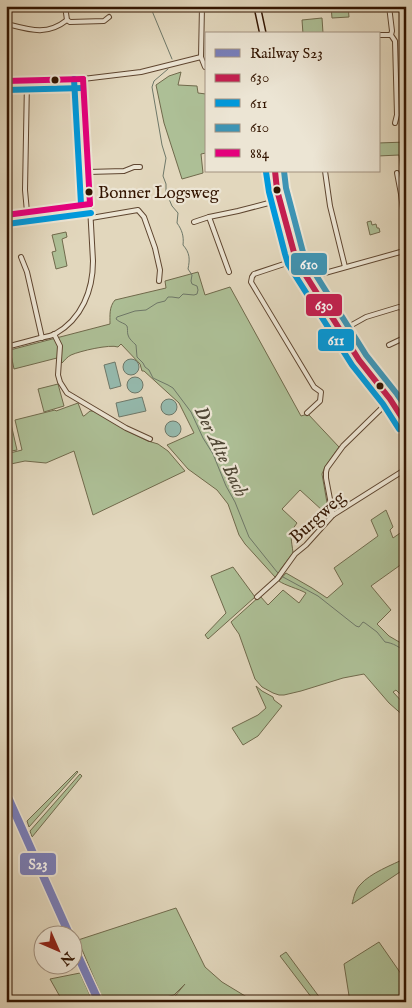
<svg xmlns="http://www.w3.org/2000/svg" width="412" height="1008" font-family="'IM FELL English',serif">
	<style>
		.green { fill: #adbf96; stroke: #706a4c }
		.water { fill: #95baae; stroke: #6e7869 }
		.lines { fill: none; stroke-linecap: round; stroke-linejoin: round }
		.stream { stroke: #6e7869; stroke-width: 1 }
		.street-casing { stroke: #5f4630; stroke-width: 6 }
		.secondary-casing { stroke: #331501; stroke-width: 8 }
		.street { stroke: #ece5d4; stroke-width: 4 }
		.secondary { stroke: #ece5d4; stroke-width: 5 }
		.bus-1-casing { stroke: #ece5d4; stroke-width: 10 }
		.bus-2-casing { stroke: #ece5d4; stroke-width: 10 }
		.bus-3-casing { stroke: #ece5d4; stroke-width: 10 }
		.bus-4-casing { stroke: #ece5d4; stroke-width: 10 }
		.bus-1 { stroke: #c41e50; stroke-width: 6 }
		.bus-2 { stroke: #0099dc; stroke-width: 6 }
		.bus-3 { stroke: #3e94b4; stroke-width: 6 }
		.bus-4 { stroke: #e5007d; stroke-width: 6 }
		.rail-1-casing { stroke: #ece5d4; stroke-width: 11 }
		.rail-1 { stroke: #787fbc; stroke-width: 8 }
		.bus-dot { fill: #331501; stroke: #ece5d4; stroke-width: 2 }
		.labels { text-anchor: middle; stroke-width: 4.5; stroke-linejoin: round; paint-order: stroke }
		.bus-label { font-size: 17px; fill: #331501; stroke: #ece5d4; text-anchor: start }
		.street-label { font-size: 18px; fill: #331501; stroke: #ece5d4 }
		.water-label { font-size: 19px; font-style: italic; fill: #504735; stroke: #ece5d4 }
		.line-badge { stroke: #ece5d4; stroke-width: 2 }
		.badge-label { font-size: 14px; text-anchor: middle; font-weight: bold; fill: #fff }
	</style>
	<rect width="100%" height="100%" fill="#e2d7bd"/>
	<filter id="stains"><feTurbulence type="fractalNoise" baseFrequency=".004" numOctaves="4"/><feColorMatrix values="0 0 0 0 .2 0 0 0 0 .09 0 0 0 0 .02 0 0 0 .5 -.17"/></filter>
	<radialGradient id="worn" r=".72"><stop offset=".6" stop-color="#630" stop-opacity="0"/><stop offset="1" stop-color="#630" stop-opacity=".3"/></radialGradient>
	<g class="green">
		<path d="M331,6H348L349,17L332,18Z"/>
		<path d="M322,18L323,33L303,34L302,20Z"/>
		<path d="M181,72L178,85L197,86L198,93L206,94V153L201,154L203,173L182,179L164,123L156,85L169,76Z"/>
		<path d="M406,142V186L403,187L399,155L378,156V143Z"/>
		<path d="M371,221L372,225L376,224L377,228H379L380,232L370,235L367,222Z"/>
		<path d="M66,232L67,237L62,239L67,266L56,269L52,252L56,251L52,235Z"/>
		<path d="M198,272L205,295L230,287L301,416L308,414L339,447L325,467L322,474L329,514L323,511L300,490L282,509L297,523C288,534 292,541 293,553L280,570L282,571L275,577L245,544L239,535L228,504L217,490L188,469L167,445L194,433L179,403L144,371H142L140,364L121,344L118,347C110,344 80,351 71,355C67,357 65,360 62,363L57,358L14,369L10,350L110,324C110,315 109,307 115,300L166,288L165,281Z"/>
		<path d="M58,384L64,406L44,412L38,389Z"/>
		<path d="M6,402L17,450L6,452Z"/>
		<path d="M78,403L83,416H84L90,411H95L126,430L148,441L158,444L168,451L185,471L93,515L74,451L46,463L25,461L6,465V454L22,450L15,420L55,410L56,411Z"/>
		<path d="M386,510L393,527L390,530L393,538L406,529V561L371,586L391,610L377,624L389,636L406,646V700L396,690L393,692L406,706V718L389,703L364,674L343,678L301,691L284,695H279L273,693L262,687L255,679L239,634L234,627L231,622L260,596L268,605L283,590L299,603L306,593C299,589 284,585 279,581L286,573L312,588L327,598L343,584L334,568L378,536L371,520Z"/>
		<path d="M233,567L255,597L208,639L205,635L226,613L211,576Z"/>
		<path d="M256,686L262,691L273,697L274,700L282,706L258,736L243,745L232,728L258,715L266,708Z"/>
		<path d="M77,771L78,772L29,827L27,821Z"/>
		<path d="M80,774L82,776L32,837L30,831Z"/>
		<path d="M406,858V868L352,904C354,897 355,890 360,885C370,873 392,865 406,858Z"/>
		<path d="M176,908L205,967L222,982L255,1002H179L175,996L185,984L174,995L147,1002H104L78,940Z"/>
		<path d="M379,942L406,981V1001L350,1002L344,964Z"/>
		<path d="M286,952L323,1002H315L280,956Z"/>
		<path d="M80,973L93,1002H63L50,979Z"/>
	</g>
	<g class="water">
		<circle cx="131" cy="367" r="8"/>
		<path d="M115,362L121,386L110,389L104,365Z"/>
		<circle cx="135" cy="385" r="8"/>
		<path d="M142,397L146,411L119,417L116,403Z"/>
		<circle cx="169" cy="407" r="8"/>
		<circle cx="173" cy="429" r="8"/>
	</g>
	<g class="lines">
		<g class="stream">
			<path d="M150,6L172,59"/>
			<path d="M168,69L154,81L152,87L162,145L166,158L163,176L166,184V192L172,206L178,213L177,223C182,230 184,236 183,245C190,253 190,259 188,269L192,275L191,281L192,284L197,286L198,290L197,294L194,295L183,294L179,298L172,297H168L165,301L157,303L146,310L135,311L117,317L116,319C120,323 125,323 127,326C128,329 127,332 128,335C129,339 133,342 136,345L137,357L143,363L145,367L149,370L153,378L168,385L173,388L191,412L203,438L213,454L226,486L235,502L249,537L277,572L283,577L318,596L356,626L359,627L363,622L365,623L377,632L385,642C393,643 400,647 406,653"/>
		</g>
		<g class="street-casing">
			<g id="street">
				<path d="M65,6L67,20L70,22L104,21L109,17"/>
				<path d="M202,6L201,57L205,67"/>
				<path d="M389,6L392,31L391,35L395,41L397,115L395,123"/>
				<path d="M202,8L224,6"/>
				<path d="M7,24C30,30 47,36 67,20"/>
				<path d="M6,26L10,6"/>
				<path d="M378,35H391"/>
				<path d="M6,81L83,79L141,72L201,57"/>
				<path d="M325,171L330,206L345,267"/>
				<path d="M88,172L124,171L134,167H140"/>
				<path d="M397,173L401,194L406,235"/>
				<path d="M27,212L25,190L27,81"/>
				<path d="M6,215L90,204"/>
				<path d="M209,217L229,272"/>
				<path d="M91,218L138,210L144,217L155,248L160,270L159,281"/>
				<path d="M194,222L209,217L238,211L280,200"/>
				<path d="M21,257L27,272L42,338"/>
				<path d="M296,260L254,274L252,277L251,282L314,387L321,392L320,401L307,413"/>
				<path d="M307,278L404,251L406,249"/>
				<path d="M341,331L366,317L399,307L404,309L406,314"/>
				<path d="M54,334L60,346L58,375L60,382L67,393L126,428L150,439"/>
				<path d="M389,345L406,337"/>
				<path d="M6,347C18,344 29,341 40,338C45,337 51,336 55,334C82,319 93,290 93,261L83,79"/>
				<path d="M333,515L326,478V472L327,468L343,446L387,403L390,399L406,390"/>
				<path d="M257,597L277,579L295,554L306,545L333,515L406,469"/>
			</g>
		</g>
		<g class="secondary-casing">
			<g id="secondary">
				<path d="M257,6L263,34"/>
				<path d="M275,171L277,190L293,252L296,260L359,360L390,399L406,424"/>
			</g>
		</g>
		<use href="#street" class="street"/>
		<use href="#secondary" class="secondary"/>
		<g class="bus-1-casing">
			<path id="bus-1" d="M275,171L277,190L296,260L359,360L390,399L406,424"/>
		</g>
		<g class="bus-2-casing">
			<g id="bus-2">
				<path d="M74,79L81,204"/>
				<path d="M6,90L83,88"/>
				<path d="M266,172L269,192L285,254L288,264L352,365L383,404L399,429"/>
				<path d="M7,224L91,213"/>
			</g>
		</g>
		<g class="bus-3-casing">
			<path id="bus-3" d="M284,171L286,188L304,256L366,355L397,394L406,407"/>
		</g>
		<g class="bus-4-casing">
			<g id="bus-4">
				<path d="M83,79L90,204"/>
				<path d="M6,81L83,79"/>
				<path d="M6,215L90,204"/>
			</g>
		</g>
		<use href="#bus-1" class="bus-1"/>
		<use href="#bus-2" class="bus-2"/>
		<use href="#bus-3" class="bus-3"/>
		<use href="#bus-4" class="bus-4"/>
		<g class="rail-1-casing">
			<g id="rail-1">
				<path d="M6,793L70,936"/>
				<path d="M72,943L99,1002"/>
			</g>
		</g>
		<use href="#rail-1" class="rail-1"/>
	</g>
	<g class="bus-dot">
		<circle cx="55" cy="80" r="4.5"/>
		<circle cx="277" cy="190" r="4.5"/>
		<circle cx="89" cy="192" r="4.5"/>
		<circle cx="380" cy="386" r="4.5"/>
	</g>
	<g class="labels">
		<g class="bus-label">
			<text x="98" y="198">Bonner Logsweg</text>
		</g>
		<g class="street-label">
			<text transform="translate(317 517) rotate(-42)" y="6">Burgweg</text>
		</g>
		<g class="water-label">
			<text transform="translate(222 451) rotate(64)" y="7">Der Alte Bach</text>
		</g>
	</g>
	<g class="line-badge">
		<rect x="290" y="252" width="38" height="24" rx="5" fill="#3e94b4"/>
		<rect x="305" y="293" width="38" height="24" rx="5" fill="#c41e50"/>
		<rect x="317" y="328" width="38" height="24" rx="5" fill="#0099dc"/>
		<rect x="19" y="852" width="38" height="24" rx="5" fill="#787fbc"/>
	</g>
	<g class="badge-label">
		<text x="309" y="269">610</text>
		<text x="324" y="310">630</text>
		<text x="336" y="345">611</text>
		<text x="38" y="869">S23</text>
	</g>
	<rect width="412" height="1008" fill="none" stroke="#e2d7bd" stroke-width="25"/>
	<rect x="8" y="8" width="397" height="993" fill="none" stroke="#331501" stroke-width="2.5"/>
	<rect x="12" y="12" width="387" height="983" fill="none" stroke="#331501"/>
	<rect x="205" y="32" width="175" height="140" fill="#ece5d4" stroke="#a29280"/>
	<rect x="215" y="49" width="25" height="8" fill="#787fbc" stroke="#a29280"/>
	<text x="250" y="58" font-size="15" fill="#331501">Railway S23</text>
	<rect x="215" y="74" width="25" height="8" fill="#c41e50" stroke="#a29280"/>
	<text x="250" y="82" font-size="15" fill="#331501">630</text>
	<rect x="215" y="99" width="25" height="8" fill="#0099dc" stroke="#a29280"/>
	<text x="250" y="108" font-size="15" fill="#331501">611</text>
	<rect x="215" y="124" width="25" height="8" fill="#3e94b4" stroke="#a29280"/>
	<text x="250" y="132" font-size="15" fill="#331501">610</text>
	<rect x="215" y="149" width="25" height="8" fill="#e5007d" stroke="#a29280"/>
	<text x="250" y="158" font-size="15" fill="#331501">884</text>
	<g transform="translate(58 950) rotate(135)"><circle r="24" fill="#ece5d4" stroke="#a29280"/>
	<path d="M0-4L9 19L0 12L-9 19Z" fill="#8f2418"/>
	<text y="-8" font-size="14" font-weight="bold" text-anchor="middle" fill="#331501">N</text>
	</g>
	<rect width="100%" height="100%" filter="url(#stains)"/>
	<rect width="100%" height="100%" fill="url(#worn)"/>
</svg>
